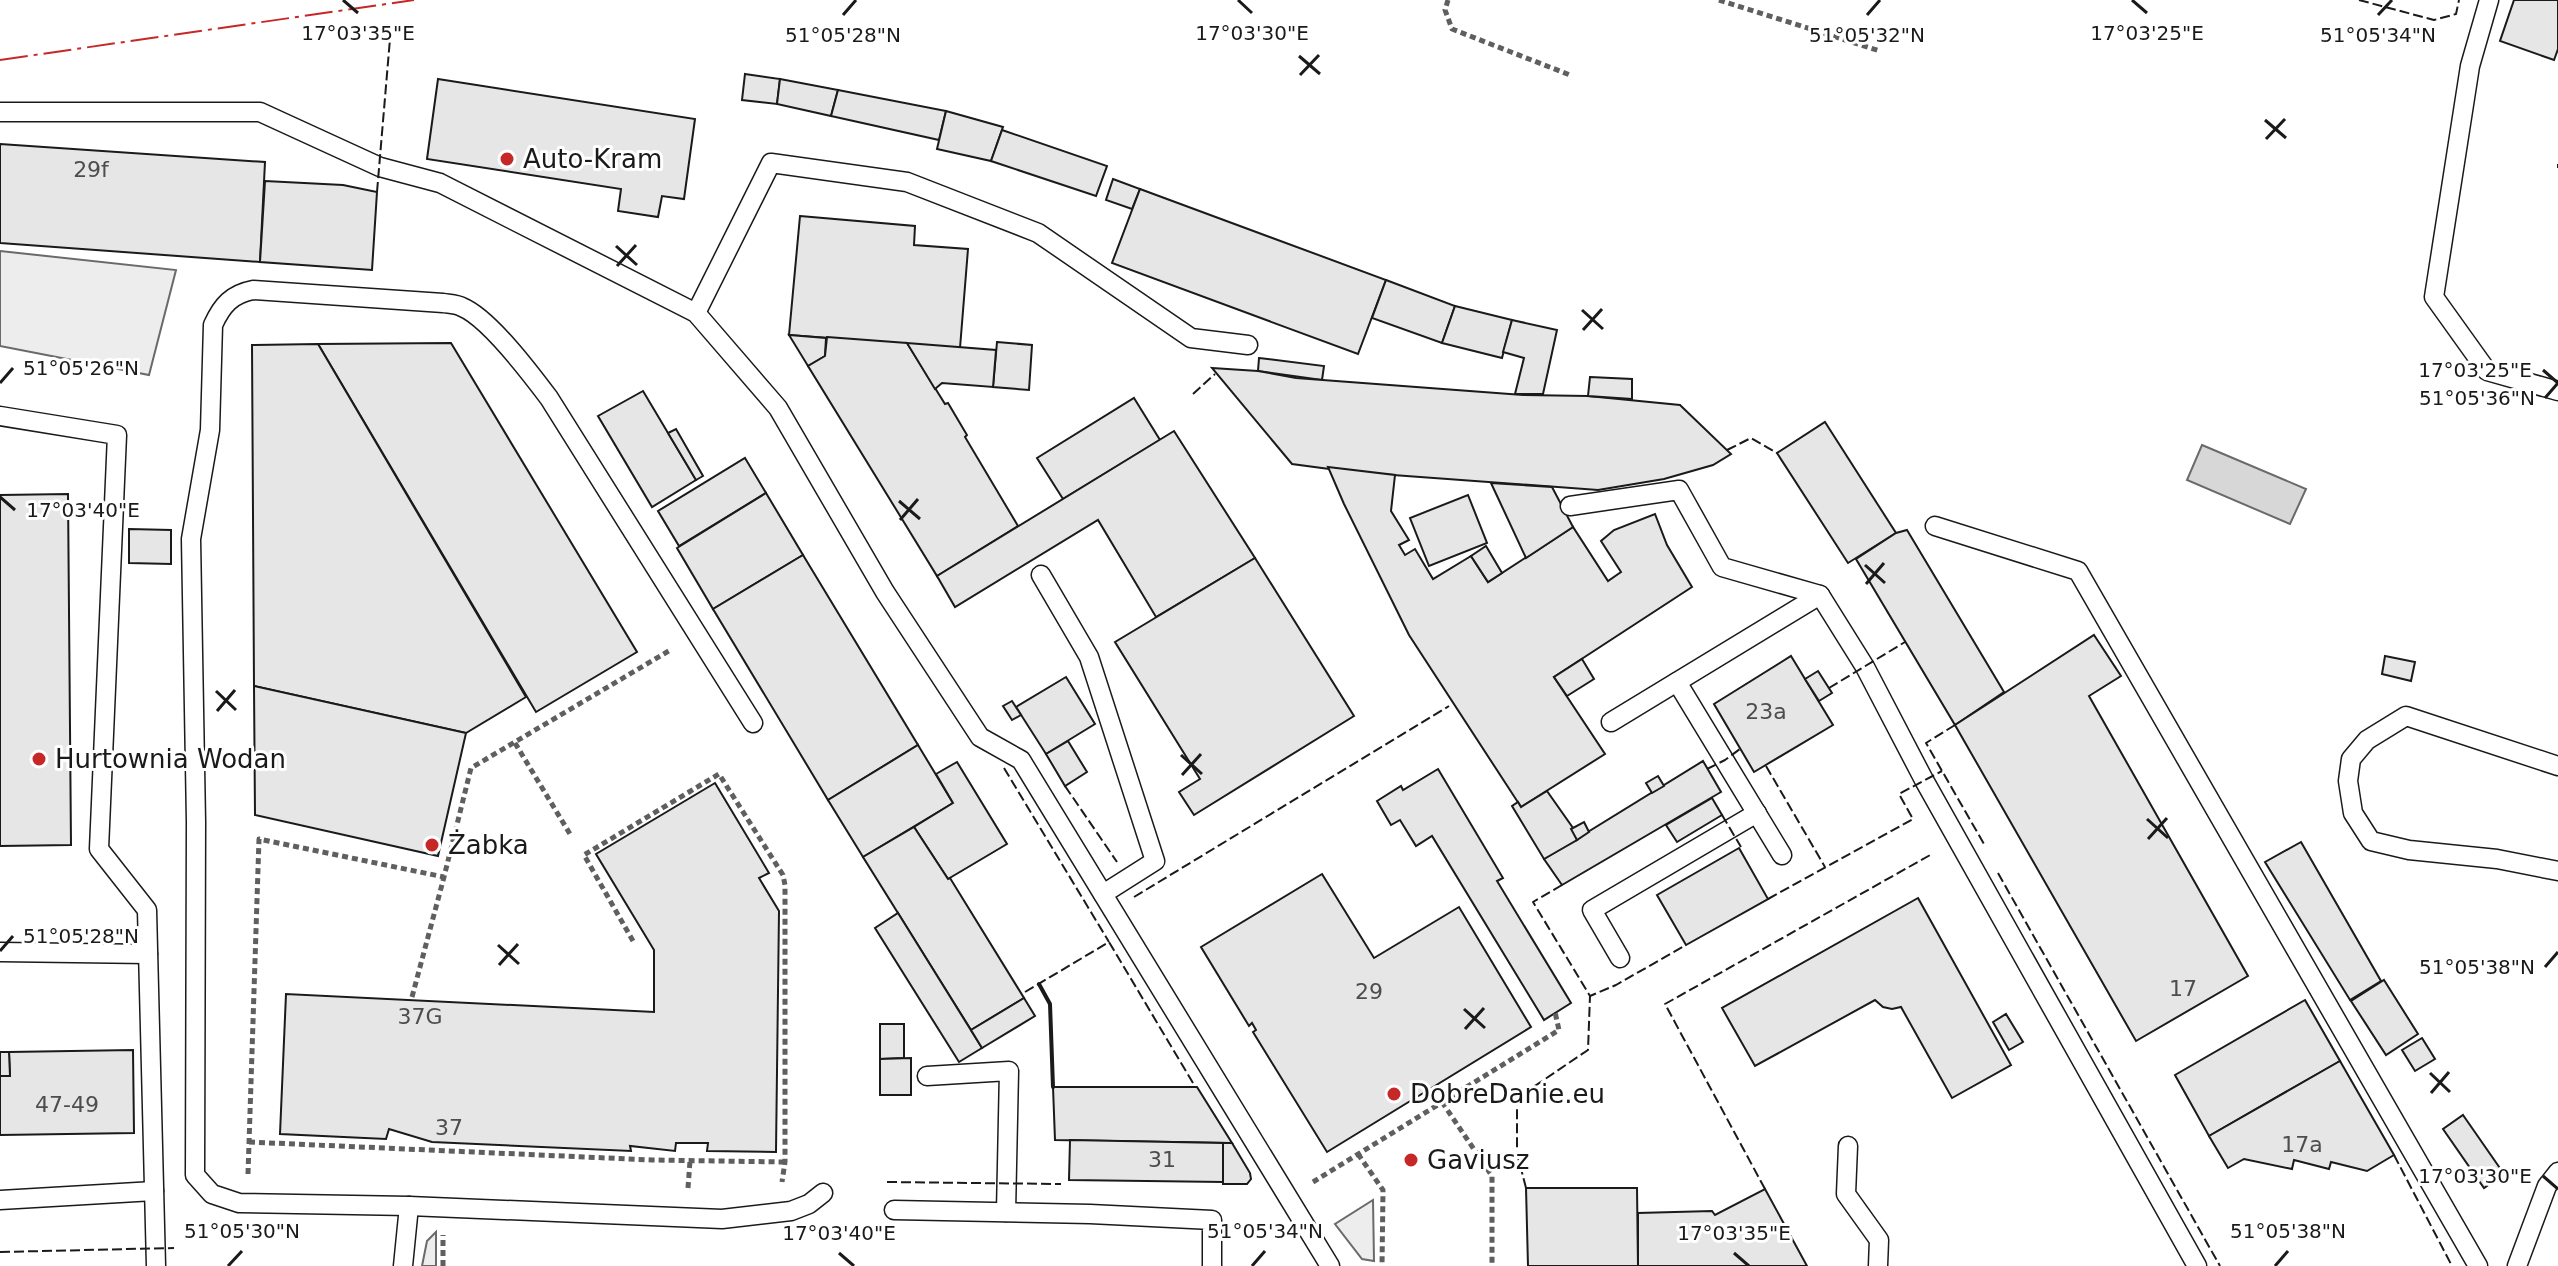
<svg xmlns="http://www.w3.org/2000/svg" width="2558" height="1266" font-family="'DejaVu Sans',sans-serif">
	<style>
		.green { fill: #ededed; stroke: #6a6a6a; stroke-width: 2 }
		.water { fill: #d7d7d7; stroke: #6a6a6a; stroke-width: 2 }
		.building { fill: #e6e6e6; stroke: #1a1a1a; stroke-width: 2 }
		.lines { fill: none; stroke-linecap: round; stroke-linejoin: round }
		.lane-casing { stroke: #1a1a1a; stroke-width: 21 }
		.path { stroke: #5f5f5f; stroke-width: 5; stroke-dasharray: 6 4; stroke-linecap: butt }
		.lane { stroke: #fff; stroke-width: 18 }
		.fence { stroke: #1a1a1a; stroke-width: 2; stroke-dasharray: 10 4; stroke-linecap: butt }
		.wall { stroke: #1a1a1a; stroke-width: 4 }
		.power { stroke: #c62828; stroke-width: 2; stroke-dasharray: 28 6 4 6; stroke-linecap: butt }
		.ticks { fill: none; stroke: #1a1a1a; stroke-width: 3 }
		.poi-dot { fill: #c62828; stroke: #fff; stroke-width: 3 }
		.labels { text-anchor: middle; stroke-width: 6; stroke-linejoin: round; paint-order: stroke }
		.number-label { font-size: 22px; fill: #4d4d4d }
		.poi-label { font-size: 26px; fill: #1a1a1a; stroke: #fff; text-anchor: start }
		.ticks-label { font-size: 20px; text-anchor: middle; fill: #1a1a1a; stroke: #fff; stroke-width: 6; stroke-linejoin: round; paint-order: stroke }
	</style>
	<rect width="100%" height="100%" fill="#fff"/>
	<g class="green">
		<path d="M0,251L176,270L149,375L0,346Z"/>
		<path d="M1373,1200L1374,1261L1362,1259L1335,1224Z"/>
		<path d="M436,1232V1266H422L427,1241Z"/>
	</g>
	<path class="water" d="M2202,445L2306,489L2290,524L2187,480Z"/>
	<g class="building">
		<path d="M2514,0H2558V49L2554,60L2500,41Z"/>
		<path d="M745,74L780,79L777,104L742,100Z"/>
		<path d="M438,79L695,119L684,199L662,196L658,217L618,211L621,189L427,159Z"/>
		<path d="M780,79L838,90L831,116L777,104Z"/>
		<path d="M838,90L946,111L939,140L831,116Z"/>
		<path d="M946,111L1003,127L991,161L937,149Z"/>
		<path d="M1002,130L1107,166L1096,196L991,161Z"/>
		<path d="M0,144L265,162L260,262L0,243Z"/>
		<path d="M1113,179L1140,189L1132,209L1106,200Z"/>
		<path d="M265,181L343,185L377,192L372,270L260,262Z"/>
		<path d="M1140,189L1386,280L1358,354L1112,263Z"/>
		<path d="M800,216L915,226L914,245L968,249L960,348L789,335Z"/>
		<path d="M1386,280L1455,306L1442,343L1372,318Z"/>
		<path d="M1455,306L1512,320L1502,358L1442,343Z"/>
		<path d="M1512,320L1557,330L1543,394H1515L1524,358L1503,352Z"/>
		<path d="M789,335L826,338L825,356L808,366Z"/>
		<path d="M827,337L907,343L945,404L948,403L967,435L965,437L1018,526L937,576L808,366L825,356Z"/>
		<path d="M997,342L1032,345L1029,390L993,387Z"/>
		<path d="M451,343L637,652L536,712L318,344Z"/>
		<path d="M907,343L996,350L993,387L942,383L935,389Z"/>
		<path d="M318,344L526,697L466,733L254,686L252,345Z"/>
		<path d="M1259,358L1324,366L1322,380L1258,371Z"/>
		<path d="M1212,368L1258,371L1296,378L1523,395L1588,396L1680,405L1731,454L1713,465L1664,479L1598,490L1352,472L1292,464Z"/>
		<path d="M1590,377L1632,379V399L1588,396Z"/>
		<path d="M643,391L696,480L652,507L598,416Z"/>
		<path d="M1134,398L1160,440L1063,499L1037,458Z"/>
		<path d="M1825,422L1896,533L1848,563L1777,453Z"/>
		<path d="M676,429L703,476L696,480L668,433Z"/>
		<path d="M1174,431L1255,558L1156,617L1098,520L955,607L937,576Z"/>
		<path d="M745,458L766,493L679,546L658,511Z"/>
		<path d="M1328,467L1395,475L1391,511L1409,540L1399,545L1405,555L1415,549L1433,579L1471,556L1488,582L1573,527L1608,581L1621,572L1601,541L1614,530L1655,514L1667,545L1692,587L1554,677L1605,754L1521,807L1409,635L1344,504Z"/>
		<path d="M1491,483L1552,487L1573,527L1526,558Z"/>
		<path d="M766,493L803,555L713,609L677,548Z"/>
		<path d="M68,494L71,845L0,846V495Z"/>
		<path d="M1468,495L1487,543L1429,566L1410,518Z"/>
		<path d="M129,529L171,530V564L129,563Z"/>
		<path d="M1907,530L2004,692L1955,725L1856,559L1896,533Z"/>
		<path d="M1486,546L1502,573L1488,582L1471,556Z"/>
		<path d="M803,555L918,745L828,800L713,609Z"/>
		<path d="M1255,558L1354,716L1194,815L1179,792L1200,779L1115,642Z"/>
		<path d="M2094,635L2121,676L2089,696L2248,976L2136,1041L1955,725Z"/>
		<path d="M1791,656L1833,725L1754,772L1714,704Z"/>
		<path d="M2385,656L2415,662L2411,681L2382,674Z"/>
		<path d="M1582,659L1594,679L1567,696L1554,677Z"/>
		<path d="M1818,671L1832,693L1819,701L1805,679Z"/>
		<path d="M1066,677L1095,724L1046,754L1016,707Z"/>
		<path d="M254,686L466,733L438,856L255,815Z"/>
		<path d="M1012,701L1021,715L1012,720L1003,706Z"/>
		<path d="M1068,741L1087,772L1065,786L1046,754Z"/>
		<path d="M918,745L953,803L863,857L828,800Z"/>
		<path d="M1703,761L1721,792L1562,885L1544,859Z"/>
		<path d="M957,762L1007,844L948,879L914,827L953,803L936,774Z"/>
		<path d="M1438,769L1503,878L1497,881L1571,1003L1544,1020L1432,836L1416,846L1400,820L1391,825L1377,801L1401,786L1403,790Z"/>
		<path d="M1658,776L1664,786L1652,793L1646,783Z"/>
		<path d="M715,783L769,873L759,878L779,911L776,1152L707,1151L708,1143H676L675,1151L630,1146L631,1151L432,1142L389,1129L386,1139L280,1134L286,994L654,1012V950L596,854Z"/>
		<path d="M1547,791L1573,828L1577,840L1544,859L1512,806L1518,802L1521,807Z"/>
		<path d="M1712,798L1722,815L1677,842L1666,825Z"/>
		<path d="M1584,822L1589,832L1577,840L1571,829Z"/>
		<path d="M914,827L948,879L950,878L1024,998L971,1030L863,857Z"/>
		<path d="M2301,842L2381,981L2350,1000L2265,862Z"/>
		<path d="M1739,848L1768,899L1686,945L1657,895Z"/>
		<path d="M1322,874L1374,958L1459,907L1531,1027L1327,1152L1253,1032L1256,1030L1252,1023L1249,1026L1201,947Z"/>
		<path d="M1918,898L2011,1065L1952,1098L1901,1007L1892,1009L1883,1007L1875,1000L1755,1066L1722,1008Z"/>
		<path d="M898,913L982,1048L959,1062L875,928Z"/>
		<path d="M2384,980L2418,1034L2386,1055L2351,1001Z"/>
		<path d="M1024,998L1035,1016L982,1048L971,1030Z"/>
		<path d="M2305,1000L2340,1061L2209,1136L2175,1075Z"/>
		<path d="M2006,1014L2023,1042L2009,1050L1993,1022Z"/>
		<path d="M880,1024H904V1058L880,1059Z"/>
		<path d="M2422,1038L2435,1059L2415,1071L2402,1050Z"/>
		<path d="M133,1050L134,1133L0,1135V1076H10L9,1052Z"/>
		<path d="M0,1052H9L10,1076H0Z"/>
		<path d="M911,1058V1095H880V1059Z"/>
		<path d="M2340,1061L2394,1155L2367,1171L2331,1162L2329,1169L2294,1160L2292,1169L2244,1159L2228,1168L2209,1136Z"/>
		<path d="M1053,1087H1197L1232,1143L1055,1140Z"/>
		<path d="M2463,1115L2504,1174L2484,1188L2443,1129Z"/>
		<path d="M1070,1140L1223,1143V1182L1069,1180Z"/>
		<path d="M1223,1143H1232L1250,1173L1251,1179L1247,1184H1223Z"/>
		<path d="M1526,1188H1637L1638,1266H1528Z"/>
		<path d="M1765,1189L1807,1266H1638V1213L1712,1211L1715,1215Z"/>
	</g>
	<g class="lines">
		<g class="lane-casing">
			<g id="lane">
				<path d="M2489,0L2470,66L2434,297L2487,371L2558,391"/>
				<path d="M0,112H260L380,167L440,183L696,313L778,408L885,592L980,737L1021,760L1330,1266"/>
				<path d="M696,313L771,163L907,182L1038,233L1191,338L1248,345"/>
				<path d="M0,416L117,435L99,849L147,910L156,1266"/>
				<path d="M1570,506L1679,490L1722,567L1820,595L1865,667L1924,780L2197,1266"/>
				<path d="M1935,526L2078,571L2478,1266"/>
				<path d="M1041,575L1089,657L1155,861L1103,894"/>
				<path d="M1677,682L1782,855"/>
				<path d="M1611,722L1820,595"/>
				<path d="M753,723L549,398C531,374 489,318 462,307C457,304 449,304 443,303L253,290C232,294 222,305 213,325L210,430L191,539L196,822L195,1175L212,1194L239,1203L409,1206L722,1219L791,1211L809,1204L823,1193"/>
				<path d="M2558,766L2406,716L2367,740L2351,759L2348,781L2353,813L2371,841L2409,850L2497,859L2558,871"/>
				<path d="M0,952L148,954"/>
				<path d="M1620,958L1592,910L1757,813"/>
				<path d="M927,1076L1009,1071L1006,1212"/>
				<path d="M1848,1146L1846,1194L1879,1240L1878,1266"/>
				<path d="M0,1200L154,1191"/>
				<path d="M894,1210L1090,1214L1212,1220V1266"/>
				<path d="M403,1266L409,1206"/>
				<path d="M2517,1266L2547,1186L2558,1172"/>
			</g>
		</g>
		<g class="path">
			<path d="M1448,0L1445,10L1452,29L1570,75"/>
			<path d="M1719,0L1880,51"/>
			<path d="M515,743L570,834"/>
			<path d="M633,941L584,855L719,774L783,875L785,885V1162L782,1182"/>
			<path d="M412,997L444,877"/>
			<path d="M1442,1102L1492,1176V1266"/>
			<path d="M249,1142L652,1160L785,1162"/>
			<path d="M1358,1154L1383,1190L1382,1266"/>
			<path d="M248,1174L259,839L444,877L471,768L672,649"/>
			<path d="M1313,1182L1559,1030L1555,1012"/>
			<path d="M688,1188L690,1161"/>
			<path d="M443,1266V1235"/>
		</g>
		<use href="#lane" class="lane"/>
		<g class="fence">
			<path d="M2359,0L2434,20L2456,14L2459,0"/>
			<path d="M2558,164V168"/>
			<path d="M377,192L391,27"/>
			<path d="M1193,394L1215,374"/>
			<path d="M1727,450L1751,438L1777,453"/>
			<path d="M1829,688L1905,642"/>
			<path d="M1955,725L1926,743L1984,844"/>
			<path d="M1766,766L1825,867"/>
			<path d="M1004,768L1109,942"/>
			<path d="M1707,769L1725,760L1740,749"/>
			<path d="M1065,786L1117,862"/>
			<path d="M1722,815L1741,847"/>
			<path d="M1998,873L2220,1266"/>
			<path d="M1562,885L1533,902L1590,996L1616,985L1686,945"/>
			<path d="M1134,897L1449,706"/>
			<path d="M1768,899L1913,819L1899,794L1942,771"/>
			<path d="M1025,992L1109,942L1193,1083"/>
			<path d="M2394,1155L2452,1266"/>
			<path d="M887,1182L1061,1184"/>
			<path d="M1526,1188L1517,1153V1098L1588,1050L1590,996"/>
			<path d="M1765,1189L1665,1004L1932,854"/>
			<path d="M0,1252L174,1248"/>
		</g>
		<path class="wall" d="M1039,984L1050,1004L1053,1087"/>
		<path class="power" d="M0,60L414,0"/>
	</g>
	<path class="ticks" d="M343,0L358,13M1238,0L1252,13M2132,0L2147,13M843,15L856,0M1867,15L1880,0M2378,15L2392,0M1299,56L1320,74M1300,75L1319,55M2265,120L2286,138M2266,139L2285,119M616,246L637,265M617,266L636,245M1582,310L1603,329M1583,330L1602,309M2543,370L2558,383M0,383L13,368M2545,398L2558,383M0,497L15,510M899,501L920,519M900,520L918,499M1865,565L1885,583M1866,584L1884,563M216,691L236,710M217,711L235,690M1181,755L1202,774M1182,775L1201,754M2147,819L2168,838M2148,839L2167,818M498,945L519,964M0,951L13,936M499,965L518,944M2545,967L2558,952M1464,1009L1485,1028M1465,1029L1484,1008M2430,1073L2450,1092M2431,1093L2449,1072M2543,1176L2558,1189M839,1253L854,1266M1734,1253L1749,1266M228,1266L242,1251M1252,1266L1265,1251M2275,1266L2288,1251"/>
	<g class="poi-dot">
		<circle cx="507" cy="159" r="8"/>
		<circle cx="39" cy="759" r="8"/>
		<circle cx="432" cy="845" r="8"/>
		<circle cx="1394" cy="1094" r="8"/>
		<circle cx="1411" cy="1160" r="8"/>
	</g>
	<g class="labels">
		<g class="number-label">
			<text x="91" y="177">29f</text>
			<text x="1766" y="719">23a</text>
			<text x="2183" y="996">17</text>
			<text x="1369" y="999">29</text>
			<text x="420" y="1024">37G</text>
			<text x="67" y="1112">47-49</text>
			<text x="449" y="1135">37</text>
			<text x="2302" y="1152">17a</text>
			<text x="1162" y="1167">31</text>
		</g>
		<g class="poi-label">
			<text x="523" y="168">Auto-Kram</text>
			<text x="55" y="768">Hurtownia Wodan</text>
			<text x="448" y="854">Żabka</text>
			<text x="1410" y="1103">DobreDanie.eu</text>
			<text x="1427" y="1169">Gaviusz</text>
		</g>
	</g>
	<g class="ticks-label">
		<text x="2147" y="40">17°03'25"E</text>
		<text x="358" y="40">17°03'35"E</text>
		<text x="1252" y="40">17°03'30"E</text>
		<text x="2378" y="42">51°05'34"N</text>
		<text x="843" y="42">51°05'28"N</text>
		<text x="1867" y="42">51°05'32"N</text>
		<text x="81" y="375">51°05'26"N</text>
		<text x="2475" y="377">17°03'25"E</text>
		<text x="2477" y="405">51°05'36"N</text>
		<text x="83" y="517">17°03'40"E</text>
		<text x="81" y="943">51°05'28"N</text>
		<text x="2477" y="974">51°05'38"N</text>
		<text x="2475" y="1183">17°03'30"E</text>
		<text x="242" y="1238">51°05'30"N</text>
		<text x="1265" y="1238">51°05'34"N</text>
		<text x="2288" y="1238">51°05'38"N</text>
		<text x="839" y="1240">17°03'40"E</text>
		<text x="1734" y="1240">17°03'35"E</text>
	</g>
</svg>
